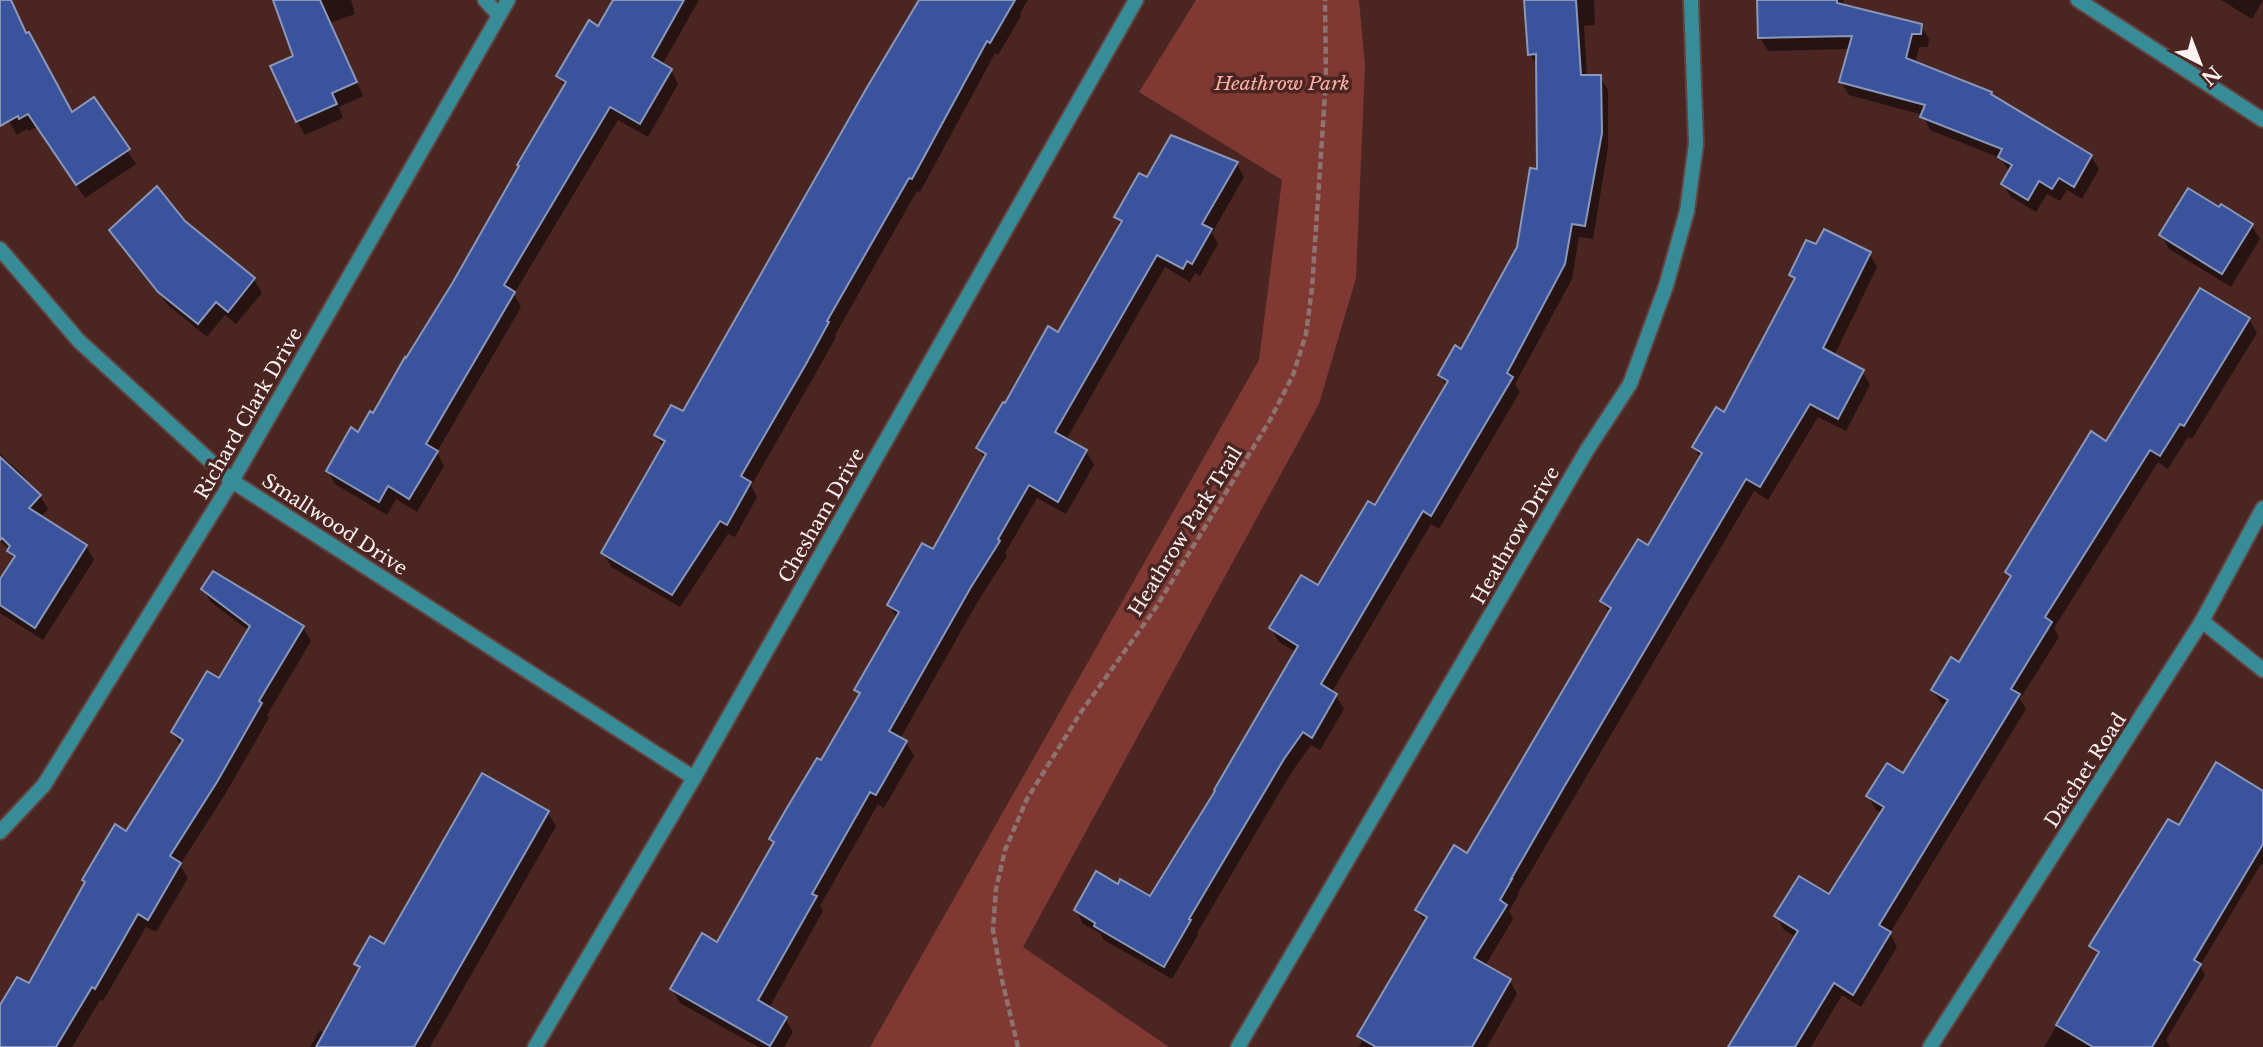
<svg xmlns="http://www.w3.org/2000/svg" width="2263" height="1047" font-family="'Libre Baskerville',serif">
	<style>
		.green { fill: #7f3932 }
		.shadow { fill: #0007 }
		.building { fill: #3b539c; stroke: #8997bb; stroke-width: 2 }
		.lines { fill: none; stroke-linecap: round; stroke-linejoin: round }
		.street-casing { stroke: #63423e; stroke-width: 18 }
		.path { stroke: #8d726f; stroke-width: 4.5; stroke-dasharray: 7 3.5; stroke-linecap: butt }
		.street { stroke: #378c98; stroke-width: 14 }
		.labels { text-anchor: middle; stroke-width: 7; stroke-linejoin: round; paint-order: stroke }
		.park-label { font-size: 19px; font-style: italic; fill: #fdb0a6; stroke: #4a2521 }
		.street-label { font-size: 19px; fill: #fdf2f1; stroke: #4a2521 }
	</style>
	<rect width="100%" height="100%" fill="#4a2521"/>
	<path class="green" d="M1196,0H1359L1365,66L1356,278L1319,404L1023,947L1169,1047H870L1259,360L1282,180L1139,92Z"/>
	<g class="shadow">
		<path d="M0,0H11L27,35L72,114L94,99L136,164L85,198L37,127L28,131L27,129L17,135L0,105Z"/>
		<path d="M275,0H351L355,14L330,23L363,96L339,107L343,118L305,135L297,121L295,57Z"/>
		<path d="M615,0H699L662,65L671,70L678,84L648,137L618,120L514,294L521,307L437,452L444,466L417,512L396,499L387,515L335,484L328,471L374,415L454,283L565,87L558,76L599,28Z"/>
		<path d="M920,0H1028L1020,13L1021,16L998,55L995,53L920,192L917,191L835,335L836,337L813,378L751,486L757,497L735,537L728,534L680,607L611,567L603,553L663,447L656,435L684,414Z"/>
		<path d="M1526,0H1594L1595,25L1584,26L1587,77H1600L1608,90V148L1593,239L1579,237L1572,279L1515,384L1520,392L1439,529L1431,524L1332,692L1336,695L1344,709L1320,750L1311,745L1291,773L1197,933L1198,935L1172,979L1104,940L1100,933L1083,924L1076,910L1119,886L1151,899L1217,792L1296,652L1279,642L1271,628L1319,588L1376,507L1447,387L1440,375L1462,351L1518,247L1539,171L1538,67L1530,54Z"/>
		<path d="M1759,0H1843L1844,7L1921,25L1929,39L1928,47H1919L1915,63L1991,93L1994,98L2091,156L2099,169L2082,199L2067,190L2060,201L2047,194L2036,212L2011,197L2003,184L2010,172L2000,158L1930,130L1923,115L1849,95L1841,82L1850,49L1768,51L1760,38Z"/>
		<path d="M2221,0H2263L2252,19Z"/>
		<path d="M1236,163L1244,177L1212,233L1218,244L1200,276L1195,273L1190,282L1165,267L1066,440L1086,451L1094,465L1066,514L1037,498L1005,553L1007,556L978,601L900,739L906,742L914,756L884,808L878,804L820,906L823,911L769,1008L785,1018L793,1032L784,1047H758L680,1003L672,989L718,944L774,844L771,839L822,763L860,696L856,690L897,618L889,605L933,552L985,459L978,448L1006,405L1059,334L1121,226L1116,217L1147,179Z"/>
		<path d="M2221,207L2252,226L2260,239L2231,287L2169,249L2161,235Z"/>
		<path d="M183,222L254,280L262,293L236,324L225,315L207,337L168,305L119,243L111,230Z"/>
		<path d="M1817,247L1869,253L1877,267L1834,356L1862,371L1870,385L1846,431L1818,417L1768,500L1754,491L1518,893L1519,894L1509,911L1513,919L1485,966L1510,981L1517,994L1487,1047H1359L1362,1041L1359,1036L1425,923L1417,910L1467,855L1610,614L1602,601L1649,547L1701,459L1694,447L1724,414L1795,282L1791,275Z"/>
		<path d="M2249,319L2257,333L2192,439L2188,437L2168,469L2158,462L2054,628L2059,637L2020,699L2026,709L1890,933L1897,947L1861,1007L1842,995L1811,1047H1730L1796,937L1784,930L1776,916L1830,897L1882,813L1876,810L1868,796L1903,775L1946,706L1941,703L1933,690L1959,664L2011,579L2007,572L2107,443Z"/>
		<path d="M0,454L25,477L32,489L40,496L48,509L41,517L86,546L94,560L43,640L0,613V582L14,560L10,550L0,541Z"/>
		<path d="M203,589L303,627L311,641L267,715L269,718L224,796L180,865L188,878L156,932L146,927L103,1001L100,1000L72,1047H0V1009L29,986L86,884L84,880L127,833L181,747L173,732L220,680L249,631L211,602Z"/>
		<path d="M2263,793V865L2261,864L2200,966L2205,975L2166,1040L2170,1047H2044L2099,956L2091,946L2179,827Z"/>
		<path d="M548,813L556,826L430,1047H310L320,1030L325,1034L360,971L356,964L384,946Z"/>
	</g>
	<g class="building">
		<path d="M0,0H11L26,33L29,32L72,112L94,97L130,149L76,185L28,114L19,119L18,116L0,126Z"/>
		<path d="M273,0H320L357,82L332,93L337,104L296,122L270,66L293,56Z"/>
		<path d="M613,0H684L652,57L672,69L640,124L610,107L504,285L515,292L426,444L438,451L409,499L388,486L379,502L326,471L351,427L358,432L370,411L373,413L405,357L406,358L453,282L519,166L517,165L566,82L556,76L589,20L598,26Z"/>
		<path d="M919,0H1015L990,43L987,41L912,179L909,178L827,321L829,322L806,364L741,476L751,482L727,525L720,521L672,595L601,553L665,441L654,435L671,405L683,411L866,89Z"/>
		<path d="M1524,0H1576L1581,75H1601L1602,133L1585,226L1572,224L1565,264L1507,373L1513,377L1431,516L1423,511L1321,684L1337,694L1312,738L1303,732L1284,759L1189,919L1191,920L1164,967L1094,926L1095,923L1074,910L1096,871L1118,884L1120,879L1150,896L1215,791L1214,790L1298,646L1269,628L1301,575L1318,585L1368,501L1375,505L1448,381L1438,375L1455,345L1461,349L1517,247L1530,168L1537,169L1536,54L1528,55Z"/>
		<path d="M1757,0H1837V3L1922,24L1921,34H1912L1906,58L1992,92L1991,94L2092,155L2074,187L2059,178L2052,189L2039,181L2028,200L2001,184L2012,165L1998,157L2002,149L1920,117L1925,105L1839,82L1852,36L1758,38Z"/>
		<path d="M1171,135L1238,162L1202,224L1212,229L1192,264L1187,261L1183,269L1157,255L1055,432L1087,450L1058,502L1029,485L998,539L1000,541L971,587L889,731L907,741L876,795L870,792L812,894L817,896L758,1000L787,1017L770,1046L670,989L702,933L717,942L774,842L769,839L788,806L817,758L821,760L860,693L854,690L899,612L887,605L922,543L933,549L986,454L976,448L1003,402L1005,403L1048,326L1058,332L1122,221L1114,217L1139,173L1147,177Z"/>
		<path d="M157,186L185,221L255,278L228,312L216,302L198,324L158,292L109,230Z"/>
		<path d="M2188,188L2219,207L2221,204L2253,224L2222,274L2159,235Z"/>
		<path d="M1824,229L1871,252L1823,348L1864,370L1838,419L1810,404L1760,487L1746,479L1564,787L1511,879H1512L1500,900L1507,905L1474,958L1511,979L1472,1047H1376L1357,1036L1427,917L1415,910L1454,845L1467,853L1512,777L1611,608L1600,601L1638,539L1648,545L1702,453L1692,447L1716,407L1724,412L1795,278L1789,275L1806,240L1816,244Z"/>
		<path d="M2200,288L2250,318L2184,426L2180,424L2160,456L2150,450L2045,617L2052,622L2011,689L2020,694L1879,925L1891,932L1853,995L1834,983L1795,1047H1728L1798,931L1774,916L1799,876L1829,894L1884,807L1866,796L1887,763L1903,773L1948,700L1931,690L1951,657L1959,662L2011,576L2005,572L2091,431L2106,441Z"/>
		<path d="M0,457L41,495L29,508L87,545L35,628L0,605V579L15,556L7,551L10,546L2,538L0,540Z"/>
		<path d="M213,571L304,626L259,701L262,703L217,782L170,856L181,863L148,920L138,914L95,989L92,987L56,1047H0V1005L17,977L29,983L85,882L82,880L115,824L126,831L183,740L171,732L207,671L219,678L250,626L201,589Z"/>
		<path d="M2216,762L2263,791V844L2194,960L2201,964L2152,1047H2093L2056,1025L2099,952L2089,946L2168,819L2179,825Z"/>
		<path d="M482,773L549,811L414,1047H316L360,967L354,964L370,936L384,944Z"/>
	</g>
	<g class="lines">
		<g class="street-casing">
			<g id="street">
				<path d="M485,0L499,15"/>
				<path d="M2078,0L2263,120"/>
				<path d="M0,249L79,341L232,481L694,778"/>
				<path d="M2202,621L2263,670"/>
				<path d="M0,832L44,785L232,481L508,0"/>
				<path d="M535,1047L694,778L1136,0"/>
				<path d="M1238,1047L1587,450L1630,384L1666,286L1687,211L1696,144L1691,0"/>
				<path d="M1930,1047L2202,621L2263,508"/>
			</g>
		</g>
		<path class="path" d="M1018,1047L1002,980L993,930L996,889L1005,850L1027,799L1081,712L1155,609L1270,420L1293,375L1306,334L1312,288L1326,79L1325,0"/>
		<use href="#street" class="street"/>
	</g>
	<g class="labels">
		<g class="park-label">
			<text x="1282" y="90">Heathrow Park</text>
		</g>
		<g class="street-label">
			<text transform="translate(248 413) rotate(-60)" y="7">Richard Clark Drive</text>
			<text transform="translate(821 515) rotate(-60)" y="7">Chesham Drive</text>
			<text transform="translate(335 524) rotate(33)" y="7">Smallwood Drive</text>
			<text transform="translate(1185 531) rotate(-58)" y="7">Heathrow Park Trail</text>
			<text transform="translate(1515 535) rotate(-60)" y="7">Heathrow Drive</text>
			<text transform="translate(2085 770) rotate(-57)" y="7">Datchet Road</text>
		</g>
	</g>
	<g transform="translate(2200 63) rotate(138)" stroke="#4a2521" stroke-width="5" paint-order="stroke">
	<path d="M0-5L12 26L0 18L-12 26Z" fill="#fdf2f1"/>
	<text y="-10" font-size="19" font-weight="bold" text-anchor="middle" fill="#fdf2f1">N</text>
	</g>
</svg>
